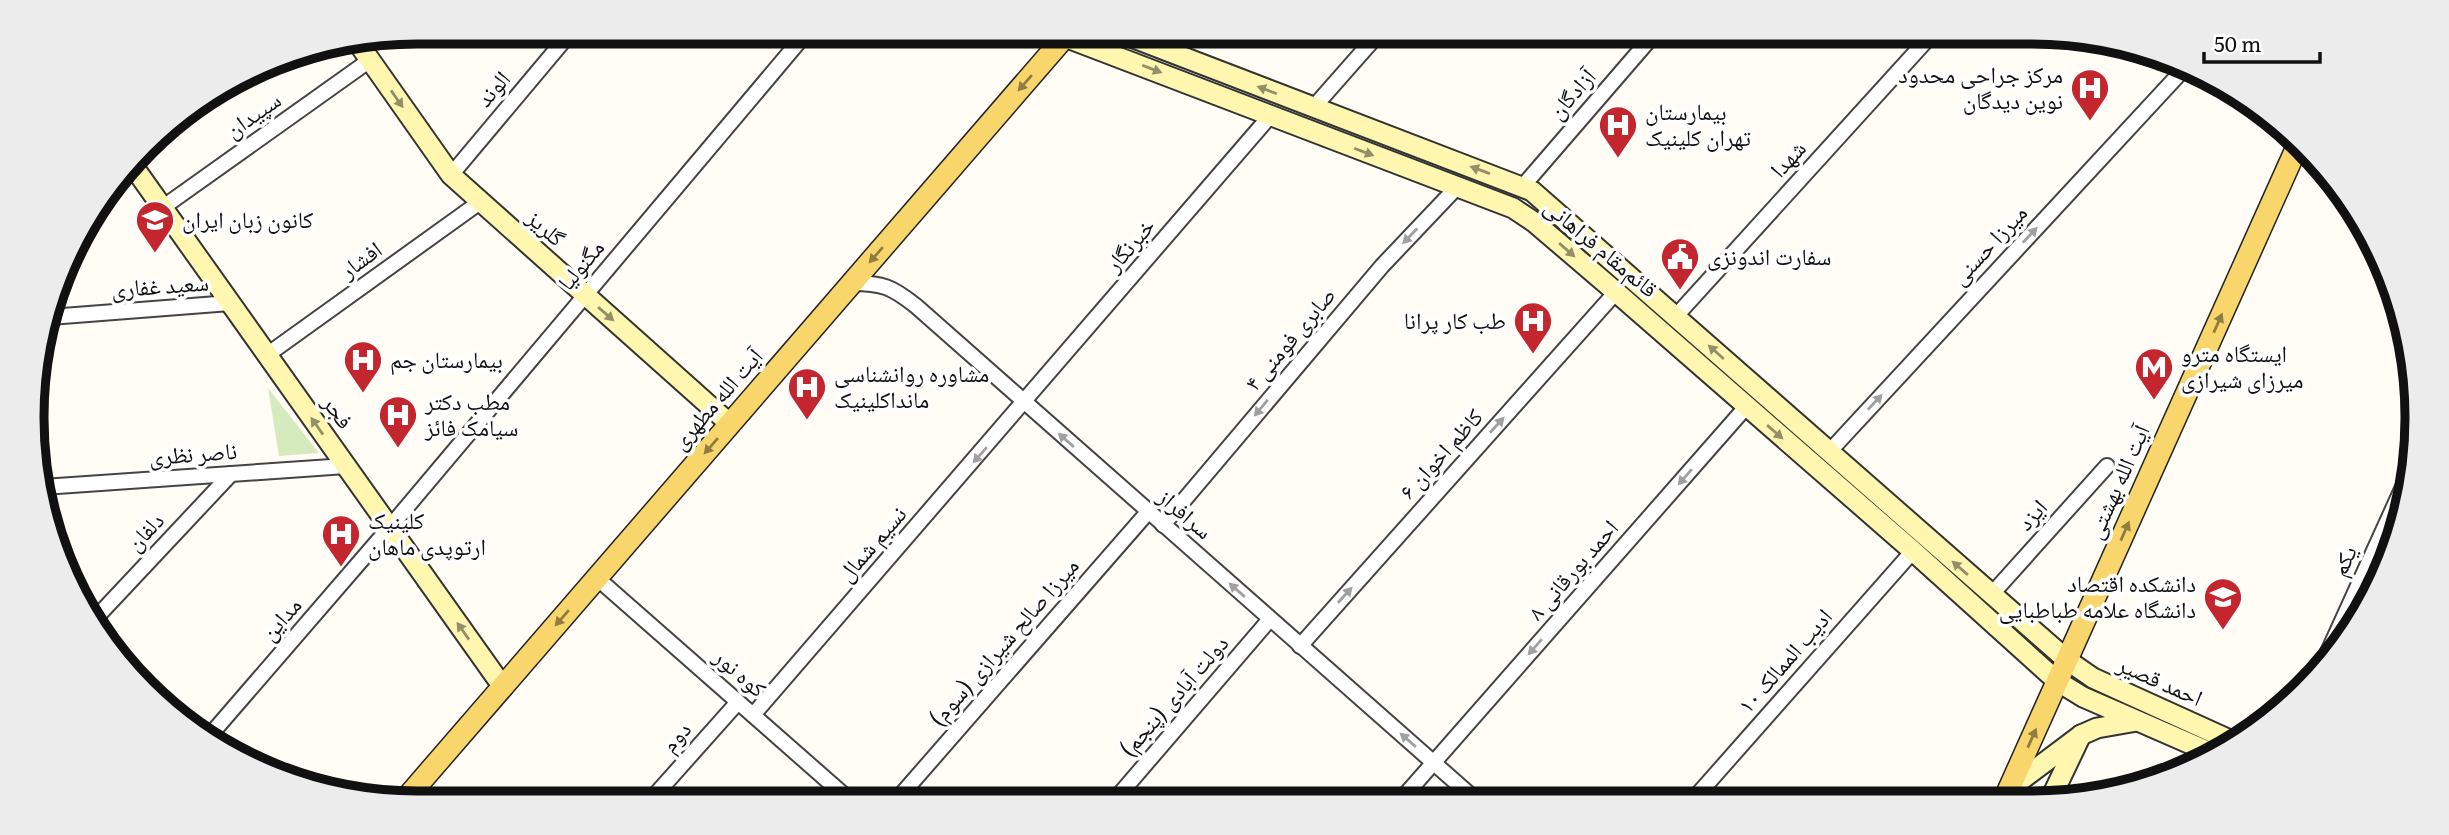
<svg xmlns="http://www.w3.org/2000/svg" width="2449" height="835" font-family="Literata,'Noto Naskh Arabic',serif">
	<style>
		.green { fill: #d5ebbd }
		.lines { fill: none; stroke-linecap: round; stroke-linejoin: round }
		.street-casing { stroke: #444; stroke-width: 18 }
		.secondary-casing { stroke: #333; stroke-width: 23 }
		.primary-casing { stroke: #222; stroke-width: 24 }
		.street { stroke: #fff; stroke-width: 14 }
		.secondary { stroke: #fff6b0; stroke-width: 19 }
		.primary { stroke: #f9d66b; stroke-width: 21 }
		.oneway { fill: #948f68 }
		.oneway2 { fill: #917d42 }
		.oneway3 { fill: #a0a0a0 }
		.labels { text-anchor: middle; stroke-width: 7; stroke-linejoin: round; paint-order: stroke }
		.poi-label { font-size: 23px; fill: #111; stroke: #fff; text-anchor: start }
		.street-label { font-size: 23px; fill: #111; stroke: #fff }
		.rim { fill: none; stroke: #111; stroke-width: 9 }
	</style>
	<rect width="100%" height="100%" fill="#fffdf5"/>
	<path class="green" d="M268,388L319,453L279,456Z"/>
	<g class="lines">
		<g class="street-casing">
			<g id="street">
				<path d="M1313,108L1380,32"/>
				<path d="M451,175L571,32"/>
				<path d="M1523,186L1656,32"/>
				<path d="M162,208L370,60"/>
				<path d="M852,283C883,283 892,287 916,306L1477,801"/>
				<path d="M1676,316L1934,32"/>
				<path d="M50,317L230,303"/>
				<path d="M267,355L480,202"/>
				<path d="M1829,452L2183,70"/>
				<path d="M43,487L346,466"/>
				<path d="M1163,525L1382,266L1457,187"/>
				<path d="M597,578L853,803"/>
				<path d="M1991,595L2107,466"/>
				<path d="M92,622L231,474"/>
				<path d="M1300,646L1616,292"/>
				<path d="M2323,663L2407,478"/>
				<path d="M753,715L1270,116"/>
				<path d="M206,740L390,527L807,32"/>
				<path d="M1958,800L1961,797"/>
				<path d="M1692,801L1913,551"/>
				<path d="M1113,802L1270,619"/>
				<path d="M1399,802L1746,407"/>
				<path d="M648,803L738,702"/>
				<path d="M894,803L1148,512"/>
			</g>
		</g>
		<g class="secondary-casing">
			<g id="secondary">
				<path d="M1052,32L1513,208L1534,222L1616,292L1913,551L2057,681L2083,697L2216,755"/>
				<path d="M1118,32L1532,191L2067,660L2093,678L2234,742"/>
				<path d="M358,43L451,175L730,424"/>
				<path d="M133,166L503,687"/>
				<path d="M2009,789L2081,735L2097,728L2137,721"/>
				<path d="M2050,800L2081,735"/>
			</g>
		</g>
		<g class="primary-casing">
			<g id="primary">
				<path d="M2004,800L2297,147"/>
				<path d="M403,802L1069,32"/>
			</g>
		</g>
		<use href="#street" class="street"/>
		<use href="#secondary" class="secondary"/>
		<use href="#primary" class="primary"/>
	</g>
	<defs><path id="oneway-solid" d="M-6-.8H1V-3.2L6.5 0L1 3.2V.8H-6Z" transform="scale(1.75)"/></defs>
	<g class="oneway">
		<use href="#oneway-solid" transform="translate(1152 69) rotate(21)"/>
		<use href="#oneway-solid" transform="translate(1267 90) rotate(-159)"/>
		<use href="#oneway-solid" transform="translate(397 99) rotate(55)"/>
		<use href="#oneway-solid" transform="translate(1364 152) rotate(21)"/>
		<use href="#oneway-solid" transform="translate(1480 170) rotate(-160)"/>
		<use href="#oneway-solid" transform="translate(1567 250) rotate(41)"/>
		<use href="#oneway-solid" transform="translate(606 314) rotate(41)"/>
		<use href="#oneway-solid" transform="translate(1716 352) rotate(-138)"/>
		<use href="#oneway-solid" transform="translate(317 426) rotate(-125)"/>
		<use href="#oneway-solid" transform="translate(1775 432) rotate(41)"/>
		<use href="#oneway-solid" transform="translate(1960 568) rotate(-139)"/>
		<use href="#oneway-solid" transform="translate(463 631) rotate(-125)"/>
	</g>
	<g class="oneway2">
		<use href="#oneway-solid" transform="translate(1025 83) rotate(131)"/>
		<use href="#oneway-solid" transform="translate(876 255) rotate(131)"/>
		<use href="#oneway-solid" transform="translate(2218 323) rotate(-66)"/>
		<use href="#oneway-solid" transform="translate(711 446) rotate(131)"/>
		<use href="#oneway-solid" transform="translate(2125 531) rotate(-66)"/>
		<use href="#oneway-solid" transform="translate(562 618) rotate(131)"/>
		<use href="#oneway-solid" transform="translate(2032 738) rotate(-66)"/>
	</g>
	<g class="oneway3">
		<use href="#oneway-solid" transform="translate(2030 235) rotate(-47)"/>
		<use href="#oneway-solid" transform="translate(1410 236) rotate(134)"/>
		<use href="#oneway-solid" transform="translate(1875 402) rotate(-47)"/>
		<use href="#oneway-solid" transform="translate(1261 408) rotate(130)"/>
		<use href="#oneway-solid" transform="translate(1497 425) rotate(-48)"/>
		<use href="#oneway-solid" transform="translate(1066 440) rotate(-139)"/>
		<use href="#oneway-solid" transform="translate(980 455) rotate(131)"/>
		<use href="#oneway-solid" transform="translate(1685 477) rotate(131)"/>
		<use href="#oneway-solid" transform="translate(1237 590) rotate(-139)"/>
		<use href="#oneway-solid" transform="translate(1345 595) rotate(-48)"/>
		<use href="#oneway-solid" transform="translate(1535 647) rotate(131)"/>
		<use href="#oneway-solid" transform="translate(1408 740) rotate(-139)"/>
	</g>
	<defs>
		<g id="hospital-pin" transform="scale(2.0125)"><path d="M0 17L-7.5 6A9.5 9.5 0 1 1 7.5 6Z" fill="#c4262e" stroke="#fff"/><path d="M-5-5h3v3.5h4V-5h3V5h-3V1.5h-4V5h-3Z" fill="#fff"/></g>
		<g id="school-pin" transform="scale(2.0125)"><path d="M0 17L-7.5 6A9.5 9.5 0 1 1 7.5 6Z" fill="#c4262e" stroke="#fff"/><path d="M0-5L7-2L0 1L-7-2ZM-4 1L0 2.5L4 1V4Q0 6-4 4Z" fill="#fff"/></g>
		<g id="civic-pin" transform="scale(2.0125)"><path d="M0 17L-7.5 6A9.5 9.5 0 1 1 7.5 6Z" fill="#c4262e" stroke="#fff"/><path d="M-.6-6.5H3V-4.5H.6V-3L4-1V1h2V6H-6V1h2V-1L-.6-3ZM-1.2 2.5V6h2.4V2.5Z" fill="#fff"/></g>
		<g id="metro-pin" transform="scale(2.0125)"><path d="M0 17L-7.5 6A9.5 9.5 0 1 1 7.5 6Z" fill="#c4262e" stroke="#fff"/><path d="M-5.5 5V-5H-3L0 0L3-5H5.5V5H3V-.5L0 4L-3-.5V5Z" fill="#fff"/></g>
		<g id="university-pin" transform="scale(2.0125)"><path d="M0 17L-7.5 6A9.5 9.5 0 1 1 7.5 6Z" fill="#c4262e" stroke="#fff"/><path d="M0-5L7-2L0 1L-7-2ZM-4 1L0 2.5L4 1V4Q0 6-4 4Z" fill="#fff"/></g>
	</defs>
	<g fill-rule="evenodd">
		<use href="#hospital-pin" x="2090" y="88"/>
		<use href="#hospital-pin" x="1618" y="125"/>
		<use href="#school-pin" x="155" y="220"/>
		<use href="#civic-pin" x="1680" y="257"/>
		<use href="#hospital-pin" x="1533" y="321"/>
		<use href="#hospital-pin" x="363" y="360"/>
		<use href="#metro-pin" x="2154" y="367"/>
		<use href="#hospital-pin" x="807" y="387"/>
		<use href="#hospital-pin" x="398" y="415"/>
		<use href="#hospital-pin" x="341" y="534"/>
		<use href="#university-pin" x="2223" y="597"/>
	</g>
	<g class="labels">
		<g class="poi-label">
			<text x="2063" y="83" text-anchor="end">مرکز جراحی محدود<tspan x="2063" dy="26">نوین دیدگان</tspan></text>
			<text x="1645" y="120">بیمارستان<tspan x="1645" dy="26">تهران کلینیک</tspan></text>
			<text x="182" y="228">کانون زبان ایران</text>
			<text x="1707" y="265">سفارت اندونزی</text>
			<text x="1506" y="329" text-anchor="end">طب کار پرانا</text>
			<text x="2181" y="362">ایستگاه مترو<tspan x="2181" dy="26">میرزای شیرازی</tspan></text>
			<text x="390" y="368">بیمارستان جم</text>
			<text x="834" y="382">مشاوره روانشناسی<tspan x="834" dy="26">مانداکلینیک</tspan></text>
			<text x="425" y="410">مطب دکتر<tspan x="425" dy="26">سیامک فائز</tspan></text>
			<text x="368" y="529">کلینیک<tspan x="368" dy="26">ارتوپدی ماهان</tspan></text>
			<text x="2196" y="592" text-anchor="end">دانشکده اقتصاد<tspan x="2196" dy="26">دانشگاه علامه طباطبایی</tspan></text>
		</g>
		<g class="street-label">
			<text transform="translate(493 89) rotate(-50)" y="8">الوند</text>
			<text transform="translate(1572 94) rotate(-49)" y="8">آزادگان</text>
			<text transform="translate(253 115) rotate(-35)" y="8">سپیدان</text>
			<text transform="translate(1788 159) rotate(-48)" y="8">شهدا</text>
			<text transform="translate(546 228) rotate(42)" y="8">گلریز</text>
			<text transform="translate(1130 245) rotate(-49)" y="8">خبرنگار</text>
			<text transform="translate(1989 245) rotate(-47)" y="8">میرزا حسنی</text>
			<text transform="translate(1601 248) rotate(40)" y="8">قائم‌مقام فراهانی</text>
			<text transform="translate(361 260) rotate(-36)" y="8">افشار</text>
			<text transform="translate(581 265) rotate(-50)" y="8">مگنولیا</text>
			<text transform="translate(160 286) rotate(-4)" y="8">سعید غفاری</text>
			<text transform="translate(1290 339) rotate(-50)" y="8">صابری فومنی ۴</text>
			<text transform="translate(717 399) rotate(-49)" y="8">آیت الله مطهری</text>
			<text transform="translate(338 412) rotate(55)" y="8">فجر</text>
			<text transform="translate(193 454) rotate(-4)" y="8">ناصر نظری</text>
			<text transform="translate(1441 454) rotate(-48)" y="8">کاظم اخوان ۶</text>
			<text transform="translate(2118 482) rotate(-66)" y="8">آیت الله بهشتی</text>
			<text transform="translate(1185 514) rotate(41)" y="8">سرافراز</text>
			<text transform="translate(2032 515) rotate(-48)" y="8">ایزد</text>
			<text transform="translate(145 532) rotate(-47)" y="8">دلفان</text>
			<text transform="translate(872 544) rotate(-49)" y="8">نسیم شمال</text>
			<text transform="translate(2344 561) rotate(-66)" y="8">یکم</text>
			<text transform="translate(1573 570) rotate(-49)" y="8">احمد بورقانی ۸</text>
			<text transform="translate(281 619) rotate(-49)" y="8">مداین</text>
			<text transform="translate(1004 642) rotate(-49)" y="8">میرزا صالح شیرازی (سوم)</text>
			<text transform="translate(1785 661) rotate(-49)" y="8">ادیب الممالک ۱۰</text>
			<text transform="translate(740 673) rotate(41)" y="8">کوه نور</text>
			<text transform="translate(2160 681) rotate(24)" y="8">احمد قصیر</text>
			<text transform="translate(1174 696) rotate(-49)" y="8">دولت آبادی (پنجم)</text>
			<text transform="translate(676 737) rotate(-49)" y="8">دوم</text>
		</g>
	</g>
	<path d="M0 0H2449V835H0ZM417 44H2032A373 373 0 0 1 2405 417V418A373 373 0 0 1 2032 791H417A373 373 0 0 1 44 418V417A373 373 0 0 1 417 44Z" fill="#ececec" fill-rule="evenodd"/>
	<path class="rim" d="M417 44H2032A373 373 0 0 1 2405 417V418A373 373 0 0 1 2032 791H417A373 373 0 0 1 44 418V417A373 373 0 0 1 417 44Z"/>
	<path d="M2204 52v10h116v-10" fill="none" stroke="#111111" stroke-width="3.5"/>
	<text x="2214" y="52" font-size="21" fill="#111111" stroke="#ffffff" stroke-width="5" paint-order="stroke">50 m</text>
</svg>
